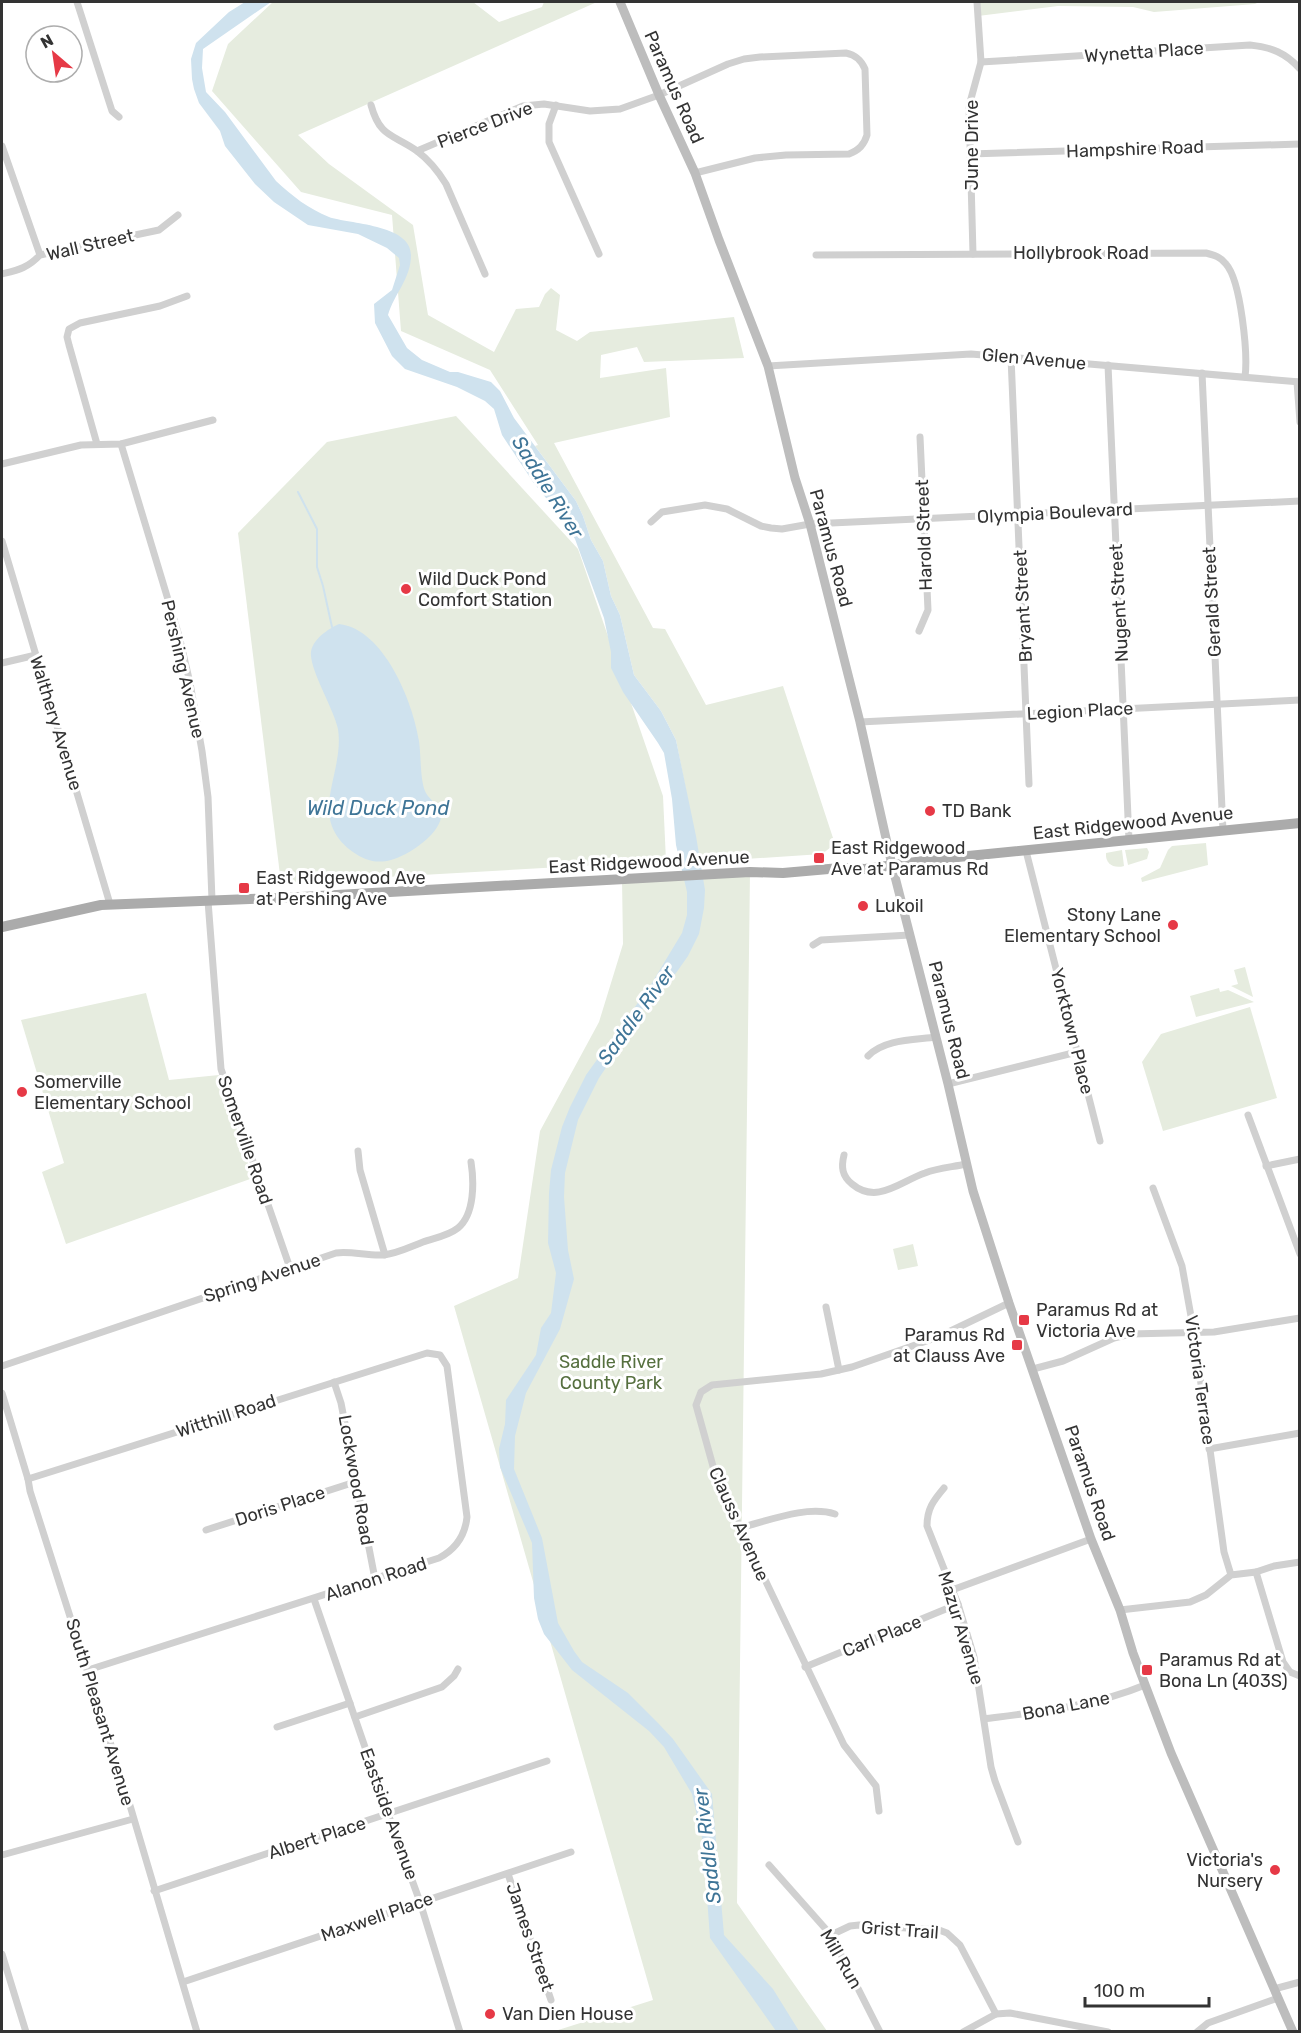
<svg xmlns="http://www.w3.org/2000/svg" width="1301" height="2033" font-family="Rubik,sans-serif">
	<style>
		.green { fill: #e6ecdf }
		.water { fill: #cfe2ee }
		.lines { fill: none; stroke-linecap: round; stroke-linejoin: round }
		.stream { stroke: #cfe2ee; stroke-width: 2 }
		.minor { stroke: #d0d0d0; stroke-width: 7 }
		.secondary { stroke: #bdbdbd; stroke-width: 9 }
		.primary { stroke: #ababab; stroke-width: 10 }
		.poi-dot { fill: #e63946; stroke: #fff; stroke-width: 2 }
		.labels { text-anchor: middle; stroke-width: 6; stroke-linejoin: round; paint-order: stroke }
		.street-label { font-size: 18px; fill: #333; stroke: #fff }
		.poi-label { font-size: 18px; fill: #333; stroke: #fff; text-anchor: start }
		.park-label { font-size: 18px; fill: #56703f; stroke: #fff }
		.water-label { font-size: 20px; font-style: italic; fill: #3f7597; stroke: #fff }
	</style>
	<rect width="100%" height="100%" fill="#fff"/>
	<g class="green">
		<path d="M273,2H473L499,22L542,7L544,2H597L298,135L329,164L413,225L428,315L494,352L516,309L539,307L545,294L551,288L560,295L556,330L577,341L590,332L734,317L744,358L644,362L637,347L601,355L600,378L666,368L670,417L554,443L653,628L665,629L706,705L783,686L835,844L822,854L700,862L676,740L661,711L634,675L620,615L611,596L603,561L591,540L583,516L576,501L535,446L538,445L490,370L401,331L392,215L301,192L212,91L228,44Z"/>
		<path d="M977,2H1259L1255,4L1154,12L1133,7L1058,6L978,16Z"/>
		<path d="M456,416L578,549L663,796L666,861L281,883L238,533L327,442Z"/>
		<path d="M1206,843L1208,865L1142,882L1141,878L1160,868L1168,850L1172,846Z"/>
		<path d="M1147,848L1149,852L1147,859L1128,865L1125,850Z"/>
		<path d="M1122,850L1124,866C1114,869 1105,864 1106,853Z"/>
		<path d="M750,872L737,1903L827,2031H555L653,2000L454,1306L518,1278L540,1131L599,1022L623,944L622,879Z"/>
		<path d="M1245,967L1253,997L1231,986L1238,984L1234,970Z"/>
		<path d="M1219,988L1220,992L1228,990L1254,1002L1196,1017L1190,996Z"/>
		<path d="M146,993L169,1080L219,1075L253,1178L66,1244L42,1172L64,1163L21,1020Z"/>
		<path d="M1250,1007L1277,1098L1163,1131L1142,1062L1161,1034Z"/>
		<path d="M913,1244L918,1266L898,1270L893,1249Z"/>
	</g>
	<g class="water">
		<path d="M245,2H271L203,49L202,68L206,92L225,112L276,181C292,196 309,209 329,217C348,224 411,224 411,255C411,279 394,294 388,315L407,348L422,360L450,372H458L491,382L500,391L514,418L576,501L583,516L591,540L603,561L611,596L620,615L634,675L661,711L676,740L696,836L705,890L704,908L699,934L688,956L676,973L643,1008L630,1032L599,1078L578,1120L565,1173L564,1197L568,1250L574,1279L560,1329L526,1393L515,1436L514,1469L542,1538L558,1623L574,1651L582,1662L628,1693L658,1723L673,1739L712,1794L724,1935L773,1989L799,2031H776L710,1938L703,1842L692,1794L664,1747L649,1731L572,1670L544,1634L538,1619L534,1598L532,1543L500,1467L499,1449L505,1424L506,1400L536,1355L541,1328L551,1313L556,1273L548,1243L549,1193L551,1170L562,1127L570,1107L586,1075L650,986L682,933L687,915V892L676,845L672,799L664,753L658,743L623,692L611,668V652L604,618L575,539L559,514L533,482L502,435L494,409L485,401L457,387L405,369L392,356L375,323L374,304L392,290L400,265L399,258L387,248L358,234L308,225L274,202L255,184L225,146L220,131L199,103L194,89L192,79L191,59L196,43L229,12Z"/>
		<path d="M339,624C384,629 413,702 419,741C421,754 420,779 425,791C429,801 442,805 441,817C439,835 407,856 391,860C376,864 364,860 353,852C305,817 345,775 338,729C334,709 309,669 311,652C313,639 328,629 339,624Z"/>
	</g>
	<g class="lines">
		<path class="stream" d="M298,492L317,529V567L323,586L332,627"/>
		<g class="minor">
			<path d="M77,2L112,111L119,117"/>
			<path d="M981,62L1250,45C1271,47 1286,53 1300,69"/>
			<path d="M371,105C380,138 393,134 417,151C429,160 438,171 446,184L485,274"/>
			<path d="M556,105L549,124V142L599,254"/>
			<path d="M2,146L40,255"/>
			<path d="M417,151L523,106L544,104L590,111L620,109L659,95L728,64L744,59L760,57L846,53C856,55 861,60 865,69L867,135C864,145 859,150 849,154L786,155L755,158L695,173"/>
			<path d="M970,154L1300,144"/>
			<path d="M973,254L969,106L981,62L977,2"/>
			<path d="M816,255L1206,253C1214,255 1221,257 1226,264C1241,281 1248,354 1245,377"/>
			<path d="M2,274C18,270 28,268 40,255L159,230L178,215"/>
			<path d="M1011,357L1029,784"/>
			<path d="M1108,365L1129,840"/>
			<path d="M768,366L971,354L1300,382"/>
			<path d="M1202,373L1223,831"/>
			<path d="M1297,382L1300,422"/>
			<path d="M97,444L69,345L67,337L69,329L80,323L160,306L187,296"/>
			<path d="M121,444L179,636L190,683L202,751L208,797L212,900"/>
			<path d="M2,464L81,445L121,444L213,420"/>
			<path d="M651,522L662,512L705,505L727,509L761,526L771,528L782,529L810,524L1300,501"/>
			<path d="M2,541L110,904"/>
			<path d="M919,631L928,610L920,437"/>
			<path d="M2,663L36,655"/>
			<path d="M860,722L1300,700"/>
			<path d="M1026,851L1100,1141"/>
			<path d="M208,901L221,1069L290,1268"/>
			<path d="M813,945L821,940L910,935"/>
			<path d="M868,1056C884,1039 914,1040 936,1037"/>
			<path d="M948,1084L1077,1052"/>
			<path d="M1248,1115L1300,1254"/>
			<path d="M358,1151L360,1170L385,1255"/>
			<path d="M844,1155C841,1167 842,1176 852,1184C877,1205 901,1181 925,1173C938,1168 953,1167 966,1164"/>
			<path d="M1266,1166L1300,1159"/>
			<path d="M1153,1188L1182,1266L1194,1333L1224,1552L1231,1575"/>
			<path d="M826,1307L839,1370"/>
			<path d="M2,1366L336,1253C352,1251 367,1256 383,1255C396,1254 410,1247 423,1242C434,1238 448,1236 458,1228C475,1214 474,1181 471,1162"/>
			<path d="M1033,1369L1063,1361L1114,1338L1130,1334L1214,1332L1300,1318"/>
			<path d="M334,1382L341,1403L375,1579"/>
			<path d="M2,1393L28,1479L30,1491L126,1792L197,2032"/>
			<path d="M1209,1449L1300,1433"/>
			<path d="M28,1479L427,1353L440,1355L447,1366L467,1517C465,1536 456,1549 439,1558L88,1670"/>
			<path d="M944,1488C933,1501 927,1509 927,1526L958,1604L974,1657L991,1767L995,1781L1018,1842"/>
			<path d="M739,1528C768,1521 806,1505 835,1514"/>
			<path d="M206,1530L355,1482"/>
			<path d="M1256,1572L1283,1662L1290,1672L1300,1676"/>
			<path d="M952,1590L1091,1539"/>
			<path d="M314,1599L388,1814L420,1902L460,2032"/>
			<path d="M1120,1610L1190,1602L1206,1595L1231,1575L1256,1572L1274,1566L1300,1562"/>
			<path d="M805,1667L958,1604"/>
			<path d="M355,1717L442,1687L454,1676L458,1669"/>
			<path d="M984,1719C1038,1712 1095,1706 1145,1685"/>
			<path d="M277,1727L350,1703"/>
			<path d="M879,1811L876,1786L844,1745L716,1477L696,1405L701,1392L712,1385L821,1374L852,1367L938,1337L1009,1303"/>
			<path d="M2,1855L133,1819"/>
			<path d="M769,1865L831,1935L880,2032"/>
			<path d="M508,1874L551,2000"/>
			<path d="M154,1891L547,1761"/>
			<path d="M831,1935L850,1926L859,1925L939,1930L947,1933L960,1945L996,2014"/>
			<path d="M2,1954L26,2032"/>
			<path d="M183,1982L571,1852"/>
			<path d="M1274,1989L1300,1982"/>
			<path d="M963,2032L996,2014L1010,2013L1108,2032"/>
			<path d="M1197,2032L1208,2023L1278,1998"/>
		</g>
		<path class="secondary" d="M620,2L659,95L695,173L719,240L768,366L795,478L810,524L860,722L892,865L948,1084L973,1191L1009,1303L1091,1539L1120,1610L1133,1653L1171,1753L1293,2032"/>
		<path class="primary" d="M2,927L101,905L301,897L750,872L783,873L840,868L865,869L938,859L1300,823"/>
	</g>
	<g class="poi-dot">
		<circle cx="406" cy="589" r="6"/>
		<circle cx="930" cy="811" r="6"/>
		<rect x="813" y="852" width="12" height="12" rx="3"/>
		<rect x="238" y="882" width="12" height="12" rx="3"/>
		<circle cx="863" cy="906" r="6"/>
		<circle cx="1173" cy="925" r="6"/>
		<circle cx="22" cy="1092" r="6"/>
		<rect x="1018" y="1314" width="12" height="12" rx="3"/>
		<rect x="1011" y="1339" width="12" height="12" rx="3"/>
		<rect x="1141" y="1664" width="12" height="12" rx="3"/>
		<circle cx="1275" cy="1870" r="6"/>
		<circle cx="490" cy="2014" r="6"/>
	</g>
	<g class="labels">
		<g class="street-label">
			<text transform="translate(1144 52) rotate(-4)" y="6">Wynetta Place</text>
			<text transform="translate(674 87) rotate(66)" y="6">Paramus Road</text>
			<text transform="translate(485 125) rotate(-21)" y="6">Pierce Drive</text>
			<text transform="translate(972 145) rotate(-90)" y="6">June Drive</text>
			<text transform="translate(1135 149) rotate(-2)" y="6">Hampshire Road</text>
			<text transform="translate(90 245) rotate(-13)" y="6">Wall Street</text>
			<text x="1081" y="259">Hollybrook Road</text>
			<text transform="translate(1034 359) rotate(5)" y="6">Glen Avenue</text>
			<text transform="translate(1055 513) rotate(-3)" y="6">Olympia Boulevard</text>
			<text transform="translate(924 535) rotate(-92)" y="6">Harold Street</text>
			<text transform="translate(831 548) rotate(75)" y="6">Paramus Road</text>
			<text transform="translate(1212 602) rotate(-93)" y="6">Gerald Street</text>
			<text transform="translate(1119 603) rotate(-93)" y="6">Nugent Street</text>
			<text transform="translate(1023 606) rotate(-93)" y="6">Bryant Street</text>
			<text transform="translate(183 669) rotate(77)" y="6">Pershing Avenue</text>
			<text transform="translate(1080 711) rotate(-3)" y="6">Legion Place</text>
			<text transform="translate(56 723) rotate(73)" y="6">Walthery Avenue</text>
			<text transform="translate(1133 823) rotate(-6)" y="6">East Ridgewood Avenue</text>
			<text transform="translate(649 862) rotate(-3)" y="6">East Ridgewood Avenue</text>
			<text transform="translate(949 1020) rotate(76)" y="6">Paramus Road</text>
			<text transform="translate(1072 1031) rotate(76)" y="6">Yorktown Place</text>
			<text transform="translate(245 1140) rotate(71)" y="6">Somerville Road</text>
			<text transform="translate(262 1278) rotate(-18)" y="6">Spring Avenue</text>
			<text transform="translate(1200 1380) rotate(82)" y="6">Victoria Terrace</text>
			<text transform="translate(226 1416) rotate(-18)" y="6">Witthill Road</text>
			<text transform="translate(356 1480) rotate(80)" y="6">Lockwood Road</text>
			<text transform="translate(1090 1483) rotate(71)" y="6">Paramus Road</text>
			<text transform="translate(280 1506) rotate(-18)" y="6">Doris Place</text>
			<text transform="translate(739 1524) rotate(66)" y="6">Clauss Avenue</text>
			<text transform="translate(376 1579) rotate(-18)" y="6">Alanon Road</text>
			<text transform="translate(961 1628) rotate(73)" y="6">Mazur Avenue</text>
			<text transform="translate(882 1636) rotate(-22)" y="6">Carl Place</text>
			<text transform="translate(1066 1706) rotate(-11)" y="6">Bona Lane</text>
			<text transform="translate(100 1712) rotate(73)" y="6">South Pleasant Avenue</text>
			<text transform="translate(389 1814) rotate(70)" y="6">Eastside Avenue</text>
			<text transform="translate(317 1838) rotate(-18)" y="6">Albert Place</text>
			<text transform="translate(377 1917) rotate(-19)" y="6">Maxwell Place</text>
			<text transform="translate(900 1930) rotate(4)" y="6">Grist Trail</text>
			<text transform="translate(530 1937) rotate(71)" y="6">James Street</text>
			<text transform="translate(841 1959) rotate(60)" y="6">Mill Run</text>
		</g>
		<g class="poi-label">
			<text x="418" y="585">Wild Duck Pond<tspan x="418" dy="21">Comfort Station</tspan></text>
			<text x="942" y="817">TD Bank</text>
			<text x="831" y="854">East Ridgewood<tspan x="831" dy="21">Ave at Paramus Rd</tspan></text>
			<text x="256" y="884">East Ridgewood Ave<tspan x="256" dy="21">at Pershing Ave</tspan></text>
			<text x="875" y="912">Lukoil</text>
			<text x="1161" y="921" text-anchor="end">Stony Lane<tspan x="1161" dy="21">Elementary School</tspan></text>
			<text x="34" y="1088">Somerville<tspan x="34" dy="21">Elementary School</tspan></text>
			<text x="1036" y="1316">Paramus Rd at<tspan x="1036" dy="21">Victoria Ave</tspan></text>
			<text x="1005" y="1341" text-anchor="end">Paramus Rd<tspan x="1005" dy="21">at Clauss Ave</tspan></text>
			<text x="1159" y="1666">Paramus Rd at<tspan x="1159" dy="21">Bona Ln (403S)</tspan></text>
			<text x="1263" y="1866" text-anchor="end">Victoria's<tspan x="1263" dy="21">Nursery</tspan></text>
			<text x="502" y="2020">Van Dien House</text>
		</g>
		<g class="park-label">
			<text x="611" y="1368">Saddle River<tspan x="611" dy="21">County Park</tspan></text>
		</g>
		<g class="water-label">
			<text transform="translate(548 487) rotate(58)" y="7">Saddle River</text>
			<text x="378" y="815">Wild Duck Pond</text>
			<text transform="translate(636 1015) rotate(-54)" y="7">Saddle River</text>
			<text transform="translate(707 1846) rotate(-97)" y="7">Saddle River</text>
		</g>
	</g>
	<rect width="1301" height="2033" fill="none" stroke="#333333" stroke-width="6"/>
	<g transform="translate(54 54) rotate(331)"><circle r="28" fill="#ffffff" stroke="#adadad" stroke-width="1.5"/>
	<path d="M0-4.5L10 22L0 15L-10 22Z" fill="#e63946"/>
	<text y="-9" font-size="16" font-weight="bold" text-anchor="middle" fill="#333333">N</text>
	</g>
	<path d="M1085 1997v9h124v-9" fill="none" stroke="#333333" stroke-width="3"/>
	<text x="1094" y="1997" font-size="18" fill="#333333" stroke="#ffffff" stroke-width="4.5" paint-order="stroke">100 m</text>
</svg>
